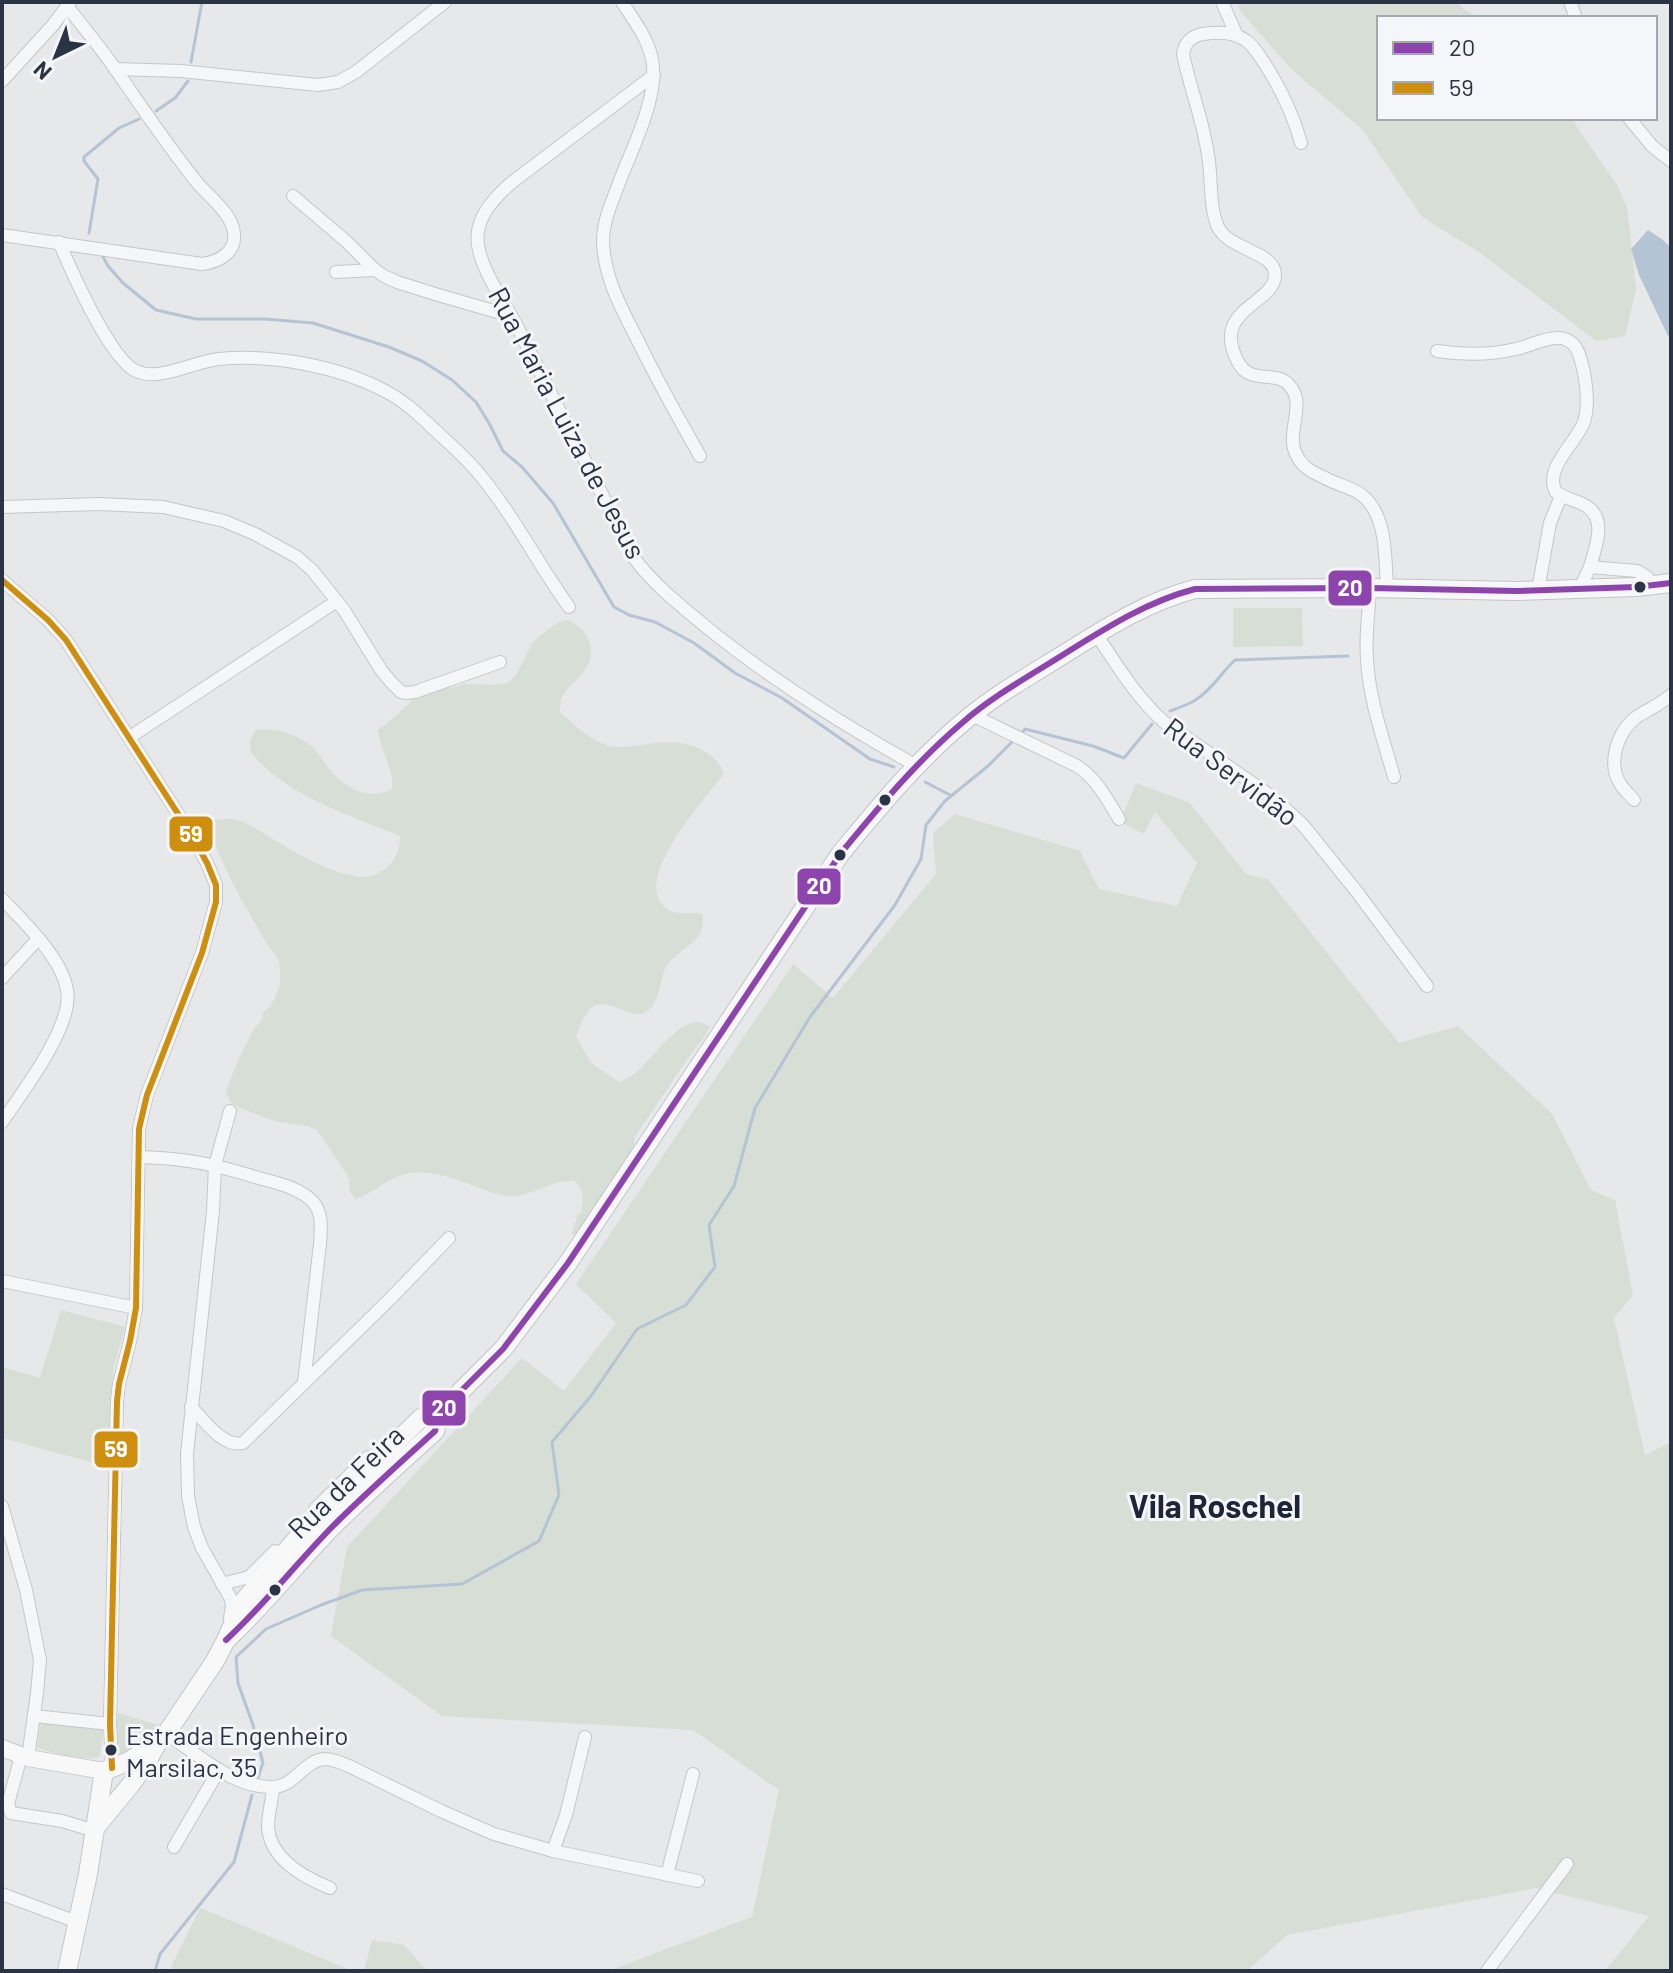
<svg xmlns="http://www.w3.org/2000/svg" width="1673" height="1973" font-family="Barlow,sans-serif">
	<style>
		.green { fill: #d6ded6 }
		.water { fill: #b4c4d5 }
		.lines { fill: none; stroke-linecap: round; stroke-linejoin: round }
		.stream { stroke: #b4c4d5; stroke-width: 3 }
		.street-casing { stroke: #c4c6c8; stroke-width: 14 }
		.secondary-casing { stroke: #c4c6c8; stroke-width: 18 }
		.primary-casing { stroke: #c2c5c8; stroke-width: 20 }
		.street { stroke: #f5f6f7; stroke-width: 12 }
		.secondary { stroke: #f8f8f8; stroke-width: 16 }
		.primary { stroke: #f8f8f8; stroke-width: 18 }
		.bus-1-casing { stroke: #f4f6f9; stroke-width: 12 }
		.bus-2-casing { stroke: #f4f6f9; stroke-width: 12 }
		.bus-1 { stroke: #8e44ad; stroke-width: 6 }
		.bus-2 { stroke: #ce8f0e; stroke-width: 6 }
		.bus-dot { fill: #2b3445; stroke: #f4f6f9; stroke-width: 3 }
		.labels { text-anchor: middle; stroke-width: 6; stroke-linejoin: round; paint-order: stroke }
		.bus-label { font-size: 26px; fill: #2b3445; stroke: #f4f6f9; text-anchor: start }
		.street-label { font-size: 28px; fill: #2b3445; stroke: #f4f6f9 }
		.quarter-label { font-size: 32px; font-weight: bold; fill: #1d2536; stroke: #f4f6f9 }
		.line-badge { stroke: #f4f6f9; stroke-width: 3 }
		.badge-label { font-size: 22px; text-anchor: middle; font-weight: bold; fill: #fff }
	</style>
	<rect width="100%" height="100%" fill="#e6e8ea"/>
	<g class="green">
		<path d="M1237,2H1458L1463,9L1480,18H1379V118H1571L1617,185L1627,207L1636,289L1625,336L1596,341L1479,252L1422,217L1363,130L1292,70L1242,13Z"/>
		<path d="M1233,608H1302L1303,646L1233,647Z"/>
		<path d="M568,620C591,632 599,652 582,674C576,682 565,689 561,699C561,701 560,710 560,712C574,724 588,739 606,745C623,750 638,745 655,743C682,740 714,747 724,774C705,798 630,881 666,908C675,916 690,912 702,914C708,944 678,946 666,967C659,980 660,1010 641,1014C636,1015 628,1012 623,1010C591,996 587,1008 576,1036L591,1063L619,1082C627,1079 634,1075 640,1069C653,1056 679,1021 698,1022C700,1022 707,1025 710,1026L705,1036L691,1054L634,1138C636,1158 623,1171 609,1184L611,1197L582,1232L571,1235L578,1214L581,1213C584,1199 584,1192 575,1181C552,1179 532,1197 509,1196C501,1196 493,1193 485,1190C460,1181 433,1168 406,1174C387,1178 374,1193 356,1199L349,1190V1178L317,1130L308,1126L274,1121L241,1108L231,1103L226,1092L238,1060L254,1029L262,1020L263,1012L271,1006L276,995L280,985V973L279,960L265,941L235,888L204,822C217,820 228,817 240,821C255,826 265,835 278,842C300,856 337,876 363,877C371,877 380,873 386,868C397,859 400,849 400,836C347,814 289,797 251,753L250,740L256,730C273,728 296,734 310,745C319,752 323,762 330,770C346,789 369,801 392,789C395,771 380,750 378,730L397,715L427,686L452,688L463,684L496,685L508,683L516,675L532,644L539,636L557,623Z"/>
		<path d="M1136,783L1190,803L1246,874L1268,879L1399,1043L1458,1026L1552,1114L1591,1190L1615,1200L1633,1295L1614,1318L1645,1455L1671,1442V1971H1605L1649,1916L1536,1888L1287,1935L1247,1971H608L752,1917L779,1790L693,1730L442,1716L331,1636L347,1547L522,1358L564,1391L616,1323L576,1284L793,964L833,998L936,874L933,833L955,814L1080,851L1099,889L1177,906L1197,863L1155,812L1144,834L1120,822Z"/>
		<path d="M61,1310L125,1327L113,1370L110,1467L2,1438V1367L40,1378Z"/>
		<path d="M118,1713L165,1727L145,1746L114,1758Z"/>
		<path d="M41,1723L99,1727L103,1729L100,1757C83,1761 58,1754 40,1749L37,1746Z"/>
		<path d="M200,1908L353,1971H175L171,1967Z"/>
		<path d="M372,1940L404,1945L427,1971H364Z"/>
	</g>
	<path class="water" d="M1648,230L1663,240L1671,248V335L1668,336L1639,275L1631,249Z"/>
	<g class="lines">
		<g class="stream">
			<path d="M191,62L202,2"/>
			<path d="M156,111L175,98L188,81"/>
			<path d="M89,233L98,179L84,161V157L119,128L139,119"/>
			<path d="M101,253L108,266L123,283L156,310L196,319H265L313,323L389,347L422,361L452,380L476,402L489,423L503,451L522,467L553,503L614,607L629,615L655,622L694,643L735,673L782,698L870,759L894,767"/>
			<path d="M1170,711C1178,708 1187,705 1194,701C1211,691 1221,673 1235,660L1348,656"/>
			<path d="M1022,733L1025,729L1093,746L1124,758L1152,724"/>
			<path d="M925,782L950,795"/>
			<path d="M258,1777L263,1763L253,1725L238,1683L236,1657L266,1629L321,1605L362,1590L462,1584L539,1541L559,1495L552,1442L591,1396L637,1329L686,1305L715,1267L709,1225L734,1186L755,1108L810,1017L895,905L921,859L926,825L945,801L988,766L1013,741"/>
			<path d="M155,1971L160,1954L234,1862L252,1795"/>
		</g>
		<g class="street-casing">
			<g id="street">
				<path d="M622,2C633,19 646,36 651,55C662,92 632,148 619,183C612,202 603,221 603,241C604,281 625,314 642,349C660,385 680,421 700,456"/>
				<path d="M1222,2L1237,36"/>
				<path d="M1570,2L1576,18"/>
				<path d="M115,69L181,71L318,85L338,82L356,72L445,2"/>
				<path d="M654,75L511,183C493,199 474,219 478,245C482,272 505,303 518,328C556,405 596,481 634,558C654,585 680,605 705,626C770,679 842,724 915,765"/>
				<path d="M2,81L53,25L70,2"/>
				<path d="M1629,118L1652,146L1671,161"/>
				<path d="M1301,143C1293,114 1281,89 1265,64C1259,56 1254,45 1245,40C1234,32 1216,32 1203,34C1191,36 1185,42 1183,54C1190,88 1203,120 1208,155C1212,176 1209,208 1218,227C1229,250 1277,252 1275,276C1273,305 1210,309 1238,362C1250,386 1277,369 1290,386C1307,405 1284,434 1297,456C1303,468 1314,473 1325,478C1336,484 1349,487 1359,493C1388,512 1385,559 1387,589"/>
				<path d="M293,196L347,242L375,270L384,276L397,282L435,294L511,316"/>
				<path d="M2,235L202,264C218,262 236,253 234,234C233,215 211,198 199,185C169,148 143,109 116,70C101,48 83,27 67,6"/>
				<path d="M59,242C71,270 110,359 136,371C159,382 195,361 219,359C272,354 338,366 385,391C405,401 421,417 437,432C452,446 468,460 480,475C514,516 538,564 569,607"/>
				<path d="M336,272L375,270"/>
				<path d="M1437,351C1463,355 1490,355 1516,349C1530,346 1543,338 1558,338C1564,338 1569,340 1574,345C1580,352 1582,364 1584,373C1587,389 1589,406 1584,422C1576,443 1543,469 1556,492C1565,499 1577,500 1586,506C1608,519 1595,548 1590,567"/>
				<path d="M2,507L99,504L163,507L224,521L255,534L297,557L312,570L344,610L381,670L391,682L401,692L407,693L415,692L500,662"/>
				<path d="M2,580L48,620L66,640L191,834L207,863L216,885V902L202,953L147,1095L142,1116L139,1129L136,1308L130,1341L119,1384L117,1401L110,1724L112,1768"/>
				<path d="M1370,588C1369,612 1365,635 1367,659C1369,699 1383,738 1394,777"/>
				<path d="M1580,588L1590,567L1637,571L1647,577L1653,586"/>
				<path d="M1538,590L1550,523L1561,496"/>
				<path d="M1096,634C1117,665 1136,697 1164,722L1271,796L1289,812L1303,825L1357,892L1427,986"/>
				<path d="M972,715L1077,766C1097,779 1107,799 1119,819"/>
				<path d="M130,737L337,601"/>
				<path d="M1634,800C1630,795 1624,790 1621,785C1606,763 1618,730 1638,716C1649,709 1661,704 1671,695"/>
				<path d="M2,899C23,921 62,958 67,990C74,1025 22,1093 2,1122"/>
				<path d="M2,978L38,939"/>
				<path d="M230,1111L215,1165L213,1211L187,1454L188,1496L194,1527L202,1548L230,1597L232,1606L230,1618"/>
				<path d="M140,1157C187,1158 217,1165 262,1179C279,1183 301,1189 313,1202C323,1213 321,1229 320,1244L304,1383"/>
				<path d="M2,1281L136,1308"/>
				<path d="M191,1407C204,1420 223,1448 243,1443L390,1299L449,1238"/>
				<path d="M2,1506L26,1590L40,1660L37,1693L28,1758"/>
				<path d="M315,1509L368,1457"/>
				<path d="M222,1584L249,1577L275,1551"/>
				<path d="M34,1716L110,1724"/>
				<path d="M166,1734C198,1753 230,1787 271,1787C295,1788 303,1760 325,1759C333,1759 341,1763 349,1766L441,1811L494,1834L553,1851L698,1881"/>
				<path d="M21,1756L8,1804L11,1813L62,1821L95,1831"/>
				<path d="M273,1788C272,1801 268,1814 268,1827C270,1859 303,1877 330,1888"/>
				<path d="M174,1847L219,1770"/>
				<path d="M553,1851L566,1815L585,1737"/>
				<path d="M667,1875L693,1774"/>
				<path d="M2,1894L77,1922"/>
				<path d="M1487,1971L1567,1864"/>
			</g>
		</g>
		<g class="secondary-casing">
			<path id="secondary" d="M2,1748L28,1758L104,1771"/>
		</g>
		<g class="primary-casing">
			<g id="primary">
				<path d="M226,1640C264,1605 295,1565 331,1528C364,1495 400,1463 435,1431L439,1413L503,1349L568,1263L841,853C879,807 916,762 962,723C994,695 1033,674 1069,651C1109,626 1149,601 1195,589L1370,588L1516,591L1636,587L1671,583"/>
				<path d="M104,1771L127,1762L154,1746"/>
				<path d="M96,1827L132,1783L147,1762L156,1745L166,1734L215,1661L226,1640L242,1603L298,1537L421,1418L439,1413"/>
				<path d="M67,1971L88,1874L104,1771"/>
			</g>
		</g>
		<use href="#street" class="street"/>
		<use href="#secondary" class="secondary"/>
		<use href="#primary" class="primary"/>
		<g class="bus-1-casing">
			<path id="bus-1" d="M226,1640C264,1605 295,1565 331,1528C364,1495 400,1463 435,1431L439,1413L503,1349L568,1263L841,853C879,807 916,762 962,723C994,695 1033,674 1069,651C1109,626 1149,601 1195,589L1370,588L1516,591L1636,587L1671,583"/>
		</g>
		<g class="bus-2-casing">
			<path id="bus-2" d="M2,580L48,620L66,640L191,834L207,863L216,885V902L202,953L147,1095L142,1116L139,1129L136,1308L130,1341L119,1384L117,1401L110,1724L112,1768"/>
		</g>
		<use href="#bus-1" class="bus-1"/>
		<use href="#bus-2" class="bus-2"/>
	</g>
	<g class="bus-dot">
		<circle cx="1640" cy="587" r="7"/>
		<circle cx="885" cy="800" r="7"/>
		<circle cx="840" cy="855" r="7"/>
		<circle cx="275" cy="1590" r="7"/>
		<circle cx="111" cy="1750" r="7"/>
	</g>
	<g class="labels">
		<g class="bus-label">
			<text x="126" y="1745">Estrada Engenheiro<tspan x="126" dy="32">Marsilac, 35</tspan></text>
		</g>
		<g class="street-label">
			<text transform="translate(567 423) rotate(62)" y="10">Rua Maria Luiza de Jesus</text>
			<text transform="translate(1231 772) rotate(37)" y="10">Rua Servidão</text>
			<text transform="translate(346 1482) rotate(-44)" y="10">Rua da Feira</text>
		</g>
		<g class="quarter-label">
			<text x="1215" y="1518">Vila Roschel</text>
		</g>
	</g>
	<g class="line-badge">
		<rect x="1327" y="569" width="46" height="38" rx="8" fill="#8e44ad"/>
		<rect x="168" y="815" width="46" height="38" rx="8" fill="#ce8f0e"/>
		<rect x="796" y="867" width="46" height="39" rx="8" fill="#8e44ad"/>
		<rect x="421" y="1389" width="46" height="38" rx="8" fill="#8e44ad"/>
		<rect x="93" y="1430" width="46" height="39" rx="8" fill="#ce8f0e"/>
	</g>
	<g class="badge-label">
		<text x="1350" y="596">20</text>
		<text x="191" y="842">59</text>
		<text x="819" y="894">20</text>
		<text x="444" y="1416">20</text>
		<text x="116" y="1457">59</text>
	</g>
	<rect width="1673" height="1973" fill="none" stroke="#2b3445" stroke-width="8"/>
	<rect x="1377" y="16" width="280" height="104" fill="#f4f6f9" stroke="#a4a8b1" stroke-width="2"/>
	<rect x="1393" y="42" width="40" height="12" fill="#8e44ad" stroke="#a4a8b1" stroke-width="2"/>
	<text x="1449" y="56" font-size="24" fill="#2b3445">20</text>
	<rect x="1393" y="82" width="40" height="12" fill="#ce8f0e" stroke="#a4a8b1" stroke-width="2"/>
	<text x="1449" y="96" font-size="24" fill="#2b3445">59</text>
	<g transform="translate(56 56) rotate(223)" stroke="#f4f6f9" stroke-width="6" paint-order="stroke">
	<path d="M0-6L14 30L0 20L-14 30Z" fill="#2b3445"/>
	<text y="-12" font-size="22" font-weight="bold" text-anchor="middle" fill="#2b3445">N</text>
	</g>
</svg>
